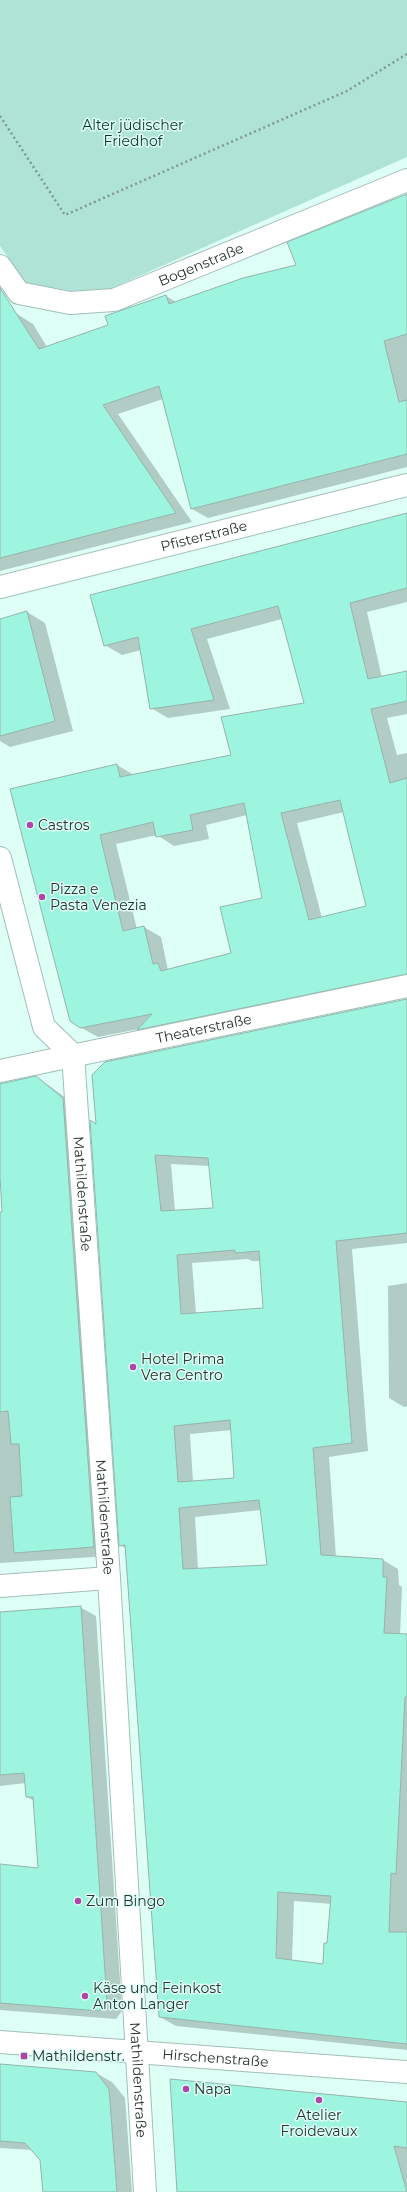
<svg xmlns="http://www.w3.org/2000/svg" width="407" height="2192" font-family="Montserrat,sans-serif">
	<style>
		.green { fill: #aee3d6 }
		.shadow { fill: #0003; fill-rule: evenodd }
		.building { fill: #9df5e0; stroke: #95b4ac; fill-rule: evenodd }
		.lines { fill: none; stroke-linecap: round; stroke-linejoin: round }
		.street-casing { stroke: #a0bfb7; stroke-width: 24 }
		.path { stroke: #829993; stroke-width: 2.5; stroke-dasharray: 2 3; stroke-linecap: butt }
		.street { stroke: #fff; stroke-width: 22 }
		.poi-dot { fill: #ae45a7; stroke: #defff6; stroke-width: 1.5 }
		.labels { text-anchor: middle; stroke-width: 3; stroke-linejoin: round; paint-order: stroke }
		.park-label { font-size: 14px; fill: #09342c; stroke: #defff6 }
		.street-label { font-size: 14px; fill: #26332f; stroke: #defff6 }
		.poi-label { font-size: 14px; fill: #26332f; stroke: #defff6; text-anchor: start }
	</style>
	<rect width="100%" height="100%" fill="#defff6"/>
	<path class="green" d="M0,0H407V157L110,289L71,291L26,283L0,246Z"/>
	<g class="shadow">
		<path d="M407,194V467L208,518L192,509L163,399L118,414L192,522L0,571V320L17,314L33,324L47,347L109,326L166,296L176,302L297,266Z"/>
		<path d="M407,514V602L367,612L382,678L407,672V714L387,718L397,755L407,753V972L315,991L317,1005L155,1039L139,1029L98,1037L80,1027L11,789L117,765L134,775L232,756L306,704L282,619L207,639L230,709L168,718L151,708L141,650L122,655L105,645ZM344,812L367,906L322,918L297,823ZM247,815L263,899L232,954L168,970L161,937L144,927L137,929L116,844L157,835L174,846L209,839L206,825Z"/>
		<path d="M27,612L45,623L73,731L10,747L0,741V620Z"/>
		<path d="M407,1005V1243L352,1249L368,1451L329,1457L336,1557L383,1560L398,1569L399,1585L402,1587L400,1635H407V2050L176,2026L160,2017L127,1549L120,1545L97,1125ZM171,1164L210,1166L214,1209L175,1211ZM248,1259L252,1261H261L264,1309L196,1314L192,1263ZM232,1430L235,1479L193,1482L190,1434ZM261,1510L268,1566L198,1569L195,1517ZM294,1901L332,1904L328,1944L324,1966L292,1961Z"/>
		<path d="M35,1077L51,1087L79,1108L109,1556L0,1563V1213H4L0,1161V1086Z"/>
		<path d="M407,1283V1406L404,1407L389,1398L388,1286Z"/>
		<path d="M80,1607L96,1616L122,2011L116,2019L0,2010V1865L39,1869L34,1801L27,1797L26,1783L0,1786V1613Z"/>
		<path d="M0,2065L96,2073L112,2082L125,2098L132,2192H44L41,2160L33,2150L0,2148Z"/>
		<path d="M407,2103V2192H179Z"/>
	</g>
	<g class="building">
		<path d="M407,194V334L384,341L399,402L407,400V454L191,509L159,386L103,405L176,513L0,558V288L39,349L108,325L105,316L166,295L169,304L243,278L296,265L287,242Z"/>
		<path d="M407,513V588L350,603L368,679L407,671V701L371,709L390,783L407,778V974L137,1030L152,1014L80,1028L70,1021L10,789L117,764L120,777L231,755L221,717L304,703L278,606L191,629L214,700L150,709L138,637L104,646L90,595ZM340,800L366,906L309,920L281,813ZM244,803L262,898L220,907L231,953L161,971L158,963L153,964L144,926L123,931L100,835L153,822L156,837L193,830L190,815Z"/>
		<path d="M27,611L55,721L0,736V619Z"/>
		<path d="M407,999V1233L336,1241L352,1443L313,1448L321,1555L383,1559V1577H387L384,1633L407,1634V1697H405L396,1874L391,1873L389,1932H407V2044L159,2017L125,1545L119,1546L90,1120L96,1124L92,1075L105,1062ZM155,1155L208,1158L213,1208L161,1211ZM235,1250V1253L259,1251L263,1308L181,1314L177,1255ZM230,1420L234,1478L178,1482L174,1426ZM259,1500L267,1565L183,1569L179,1508ZM278,1892L331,1896L327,1943H324L323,1964L276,1958Z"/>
		<path d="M36,1076L63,1098L94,1547L14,1553L10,1497L22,1496L19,1444H11L8,1411L0,1412V1212H2L0,1176V1084Z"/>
		<path d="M81,1606L107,2002L99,2011L0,2003V1864L38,1868L33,1797H26L24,1773L0,1775V1612Z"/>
		<path d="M0,2064L96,2072L109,2089L117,2192H43L40,2160L25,2143L0,2141Z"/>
		<path d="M170,2079L407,2102V2148L394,2146L407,2192H177Z"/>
	</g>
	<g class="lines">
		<g class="street-casing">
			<g id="street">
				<path id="s1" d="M0,266L19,293L70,303L114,300L407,180"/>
				<path id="s2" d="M0,587L407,485"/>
				<path id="s3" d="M0,858L44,1027L73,1055L109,1578L145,2192"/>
				<path id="s4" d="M0,1071L407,986"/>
				<path d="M0,1586L109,1578"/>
				<path id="s5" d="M0,2042L407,2072"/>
			</g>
		</g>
		<path class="path" d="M0,116L65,215L347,91L407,54"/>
		<use href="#street" class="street"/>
	</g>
	<g class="poi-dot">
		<circle cx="30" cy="825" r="4"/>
		<circle cx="42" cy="897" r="4"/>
		<circle cx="133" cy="1367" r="4"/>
		<circle cx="78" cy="1901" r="4"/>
		<circle cx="85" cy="1996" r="4"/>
		<rect x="20" y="2052" width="8" height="8" rx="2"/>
		<circle cx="186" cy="2089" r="4"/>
		<circle cx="319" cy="2100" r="4"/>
	</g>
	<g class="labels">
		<g class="park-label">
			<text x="133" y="130">Alter jüdischer<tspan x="133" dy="16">Friedhof</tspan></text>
		</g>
		<g class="street-label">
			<text dy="5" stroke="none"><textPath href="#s1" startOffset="223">Bogenstraße</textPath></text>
			<text dy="5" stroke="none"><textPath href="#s2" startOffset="210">Pfisterstraße</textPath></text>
			<text dy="5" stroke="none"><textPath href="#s4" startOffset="208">Theaterstraße</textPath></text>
			<text dy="5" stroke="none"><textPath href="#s3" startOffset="354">Mathildenstraße</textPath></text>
			<text dy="5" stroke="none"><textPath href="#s3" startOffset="678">Mathildenstraße</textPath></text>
			<text dy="5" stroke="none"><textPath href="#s5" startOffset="216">Hirschenstraße</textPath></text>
			<text dy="5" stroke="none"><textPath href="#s3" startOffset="1242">Mathildenstraße</textPath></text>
		</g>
		<g class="poi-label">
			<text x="38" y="830">Castros</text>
			<text x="50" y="894">Pizza e<tspan x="50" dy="16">Pasta Venezia</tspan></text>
			<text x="141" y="1364">Hotel Prima<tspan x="141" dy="16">Vera Centro</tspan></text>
			<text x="86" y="1906">Zum Bingo</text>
			<text x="93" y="1993">Käse und Feinkost<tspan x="93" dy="16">Anton Langer</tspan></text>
			<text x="32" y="2061">Mathildenstr.</text>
			<text x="194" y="2094">Napa</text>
			<text x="319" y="2120" text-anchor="middle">Atelier<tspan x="319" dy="16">Froidevaux</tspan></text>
		</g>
	</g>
</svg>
